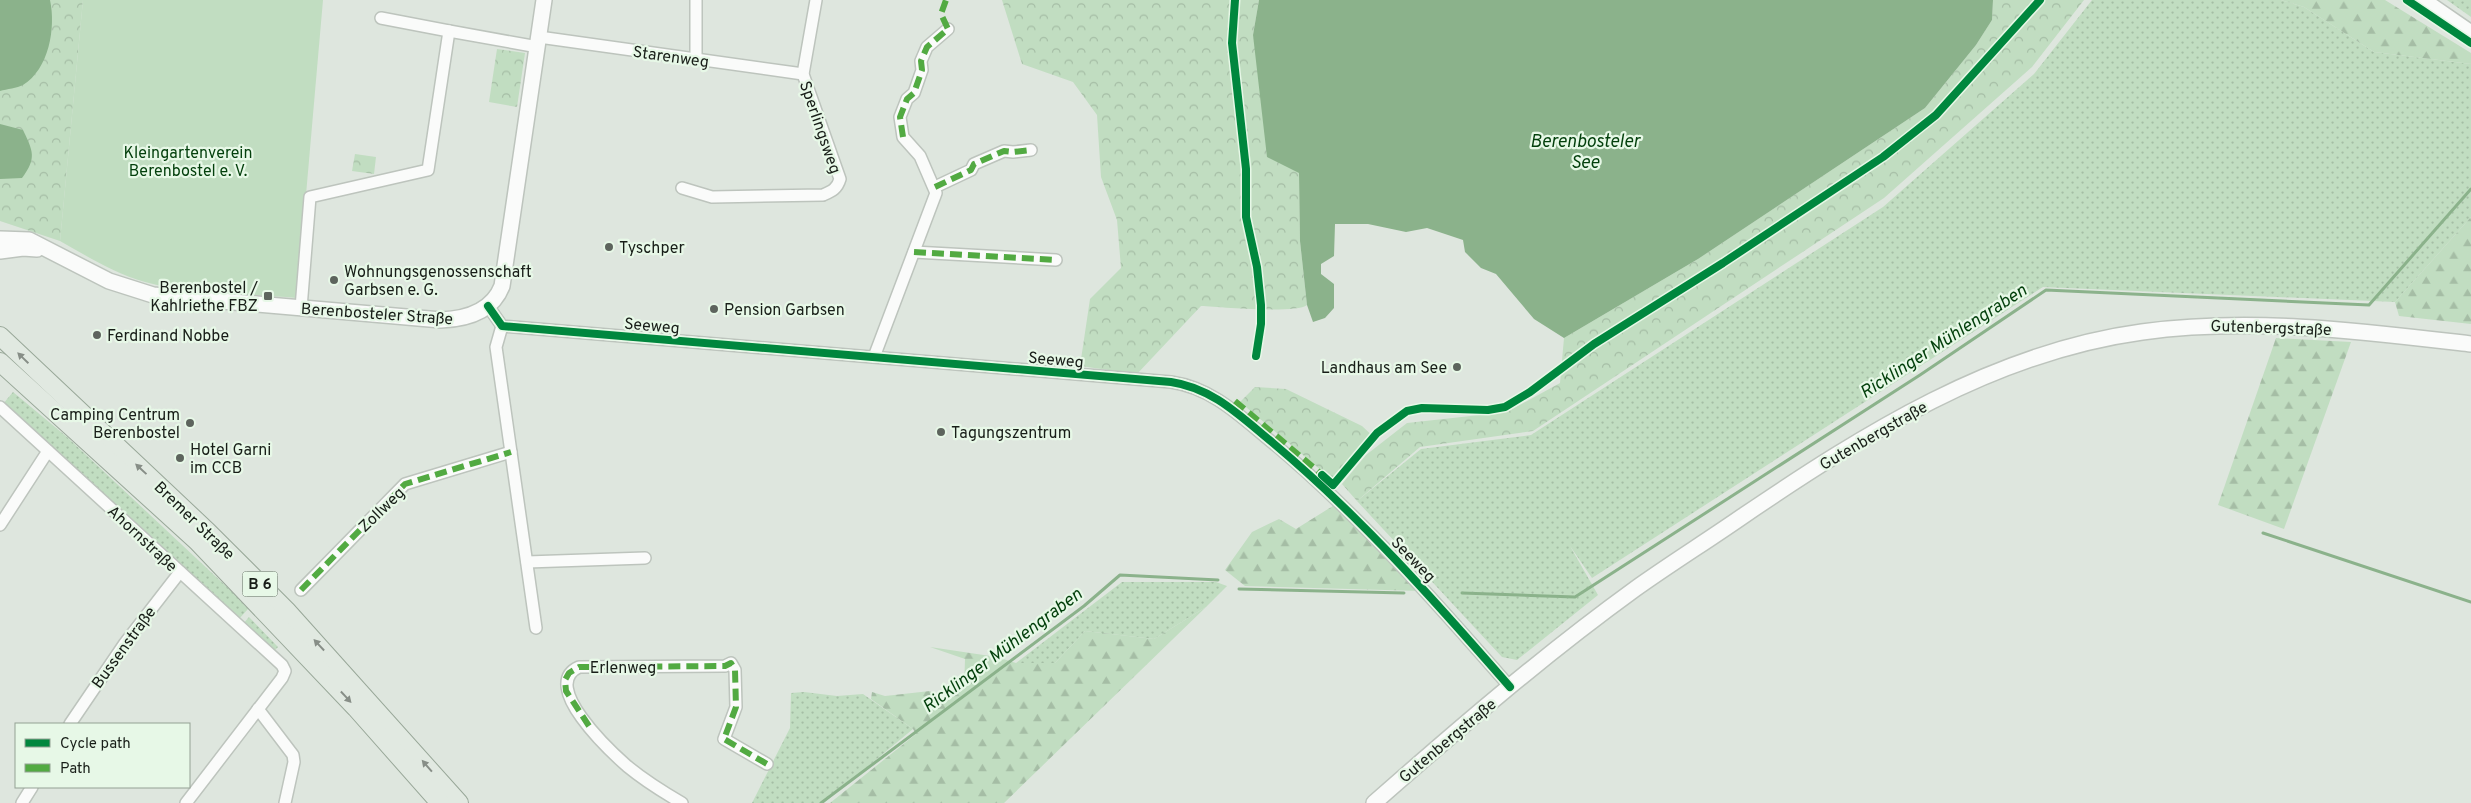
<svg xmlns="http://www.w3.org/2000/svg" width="2471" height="803" font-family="Overpass,sans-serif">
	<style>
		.grass { fill: url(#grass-dots) }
		.forest { fill: url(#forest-firs) }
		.park { fill: url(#park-crowns) }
		.garden { fill: #c1ddc1 }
		.water { fill: #8bb28b }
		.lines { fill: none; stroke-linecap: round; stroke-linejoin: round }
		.stream { stroke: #8bb28b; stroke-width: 3 }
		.street-casing { stroke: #bdc4bd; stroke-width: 14 }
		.secondary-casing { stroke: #bdc4bd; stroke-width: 18 }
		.primary-casing { stroke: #98a798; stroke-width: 20 }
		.street { stroke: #fafbfa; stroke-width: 11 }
		.secondary { stroke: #fafbfa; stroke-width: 15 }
		.primary { stroke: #e1e9e1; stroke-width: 18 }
		.quiet { stroke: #52aa42; stroke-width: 6; stroke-dasharray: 12 6; stroke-linecap: butt }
		.cycleway-casing { stroke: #e7f8e7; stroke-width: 11 }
		.cycleway { stroke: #00873e; stroke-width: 8 }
		.oneway { fill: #878e87 }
		.poi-dot { fill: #5d645d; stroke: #e7f8e7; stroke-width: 2 }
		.labels { text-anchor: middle; stroke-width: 4.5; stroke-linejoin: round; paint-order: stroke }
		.shield { fill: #e7f8e7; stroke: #565f56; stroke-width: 1 }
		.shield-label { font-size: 15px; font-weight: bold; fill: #181e18 }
		.street-label { font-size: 16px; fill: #181e18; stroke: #e7f8e7 }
		.park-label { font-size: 16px; fill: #04400d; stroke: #e7f8e7 }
		.poi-label { font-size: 16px; fill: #181e18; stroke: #e7f8e7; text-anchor: start }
		.water-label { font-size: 18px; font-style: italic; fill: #023f0b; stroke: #e7f8e7 }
	</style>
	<defs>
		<pattern id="grass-dots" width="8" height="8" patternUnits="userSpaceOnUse" patternTransform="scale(1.25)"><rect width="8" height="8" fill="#c1ddc1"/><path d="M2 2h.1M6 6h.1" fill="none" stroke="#a5bda5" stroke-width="1.8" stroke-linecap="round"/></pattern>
		<pattern id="forest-firs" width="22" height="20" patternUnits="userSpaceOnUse" patternTransform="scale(1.25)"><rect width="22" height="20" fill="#c1ddc1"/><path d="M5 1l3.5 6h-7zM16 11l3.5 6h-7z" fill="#a5bda5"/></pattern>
		<pattern id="park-crowns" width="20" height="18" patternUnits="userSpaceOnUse" patternTransform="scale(1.25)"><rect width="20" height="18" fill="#c1ddc1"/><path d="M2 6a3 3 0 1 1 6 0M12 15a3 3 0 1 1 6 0" fill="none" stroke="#a5bda5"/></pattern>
	</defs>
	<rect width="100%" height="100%" fill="#dee6de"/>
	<g class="grass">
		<path d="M2092,0H2281L2304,7L2374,52L2471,64V217L2395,302L2043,287L1592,578L1570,546L1598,595L1517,660L1502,657L1357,501L1421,449L1531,435L1883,207L2034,74Z"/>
		<path d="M2447,0H2471V17Z"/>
		<path d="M13,392L67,437L229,589L248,609L238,620L3,404Z"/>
		<path d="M1122,582H1216L1227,586L1206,607L1154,639L1085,631L1055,663H1016Z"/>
		<path d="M249,617L278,647L274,651L243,624Z"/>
		<path d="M804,692L837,696L863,694L913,729L824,803H752L790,728L791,693Z"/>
	</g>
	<g class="forest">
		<path d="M2281,0H2385L2471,53V64L2374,52L2304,7Z"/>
		<path d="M2471,217V324L2399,316L2395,302Z"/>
		<path d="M2276,338L2351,342L2284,529L2218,505Z"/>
		<path d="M1336,504L1420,591L1245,586L1225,570L1252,532L1279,519L1296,529Z"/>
		<path d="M1206,607L1004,803H830L916,734L913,729L871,699L872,692L885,696L930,691L944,703L964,689L965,659L930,647L997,657L1016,663H1055L1085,631L1154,639Z"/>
	</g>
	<g class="park">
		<path d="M0,0H83L60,241L0,221Z"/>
		<path d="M1002,0H1259L1253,35L1299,173L1300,241L1307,305C1296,314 1220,307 1201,306L1137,374L1080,366L1090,299L1121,268L1117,220L1101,177L1097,115L1073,82L1022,64Z"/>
		<path d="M1993,0H2084L2032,67L1884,198L1533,431L1420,447L1357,501L1342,484L1366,455L1407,423L1507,412L1560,383L1564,338L1698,259L1925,108L1976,45L1992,20Z"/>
		<path d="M497,49L525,53L517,107L489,102Z"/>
		<path d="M355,154L376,157L374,174L352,171Z"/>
		<path d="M1255,387L1286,389L1362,426L1377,440L1361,453L1335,482L1240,402Z"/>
	</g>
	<path class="garden" d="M83,0H323L297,298C249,294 192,295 145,282C115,274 87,256 60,241Z"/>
	<g class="water">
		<path d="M0,0H50C56,28 49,69 23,85C17,88 7,89 0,91Z"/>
		<path d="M1259,0H1993L1992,20L1976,45L1925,108L1698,259L1564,338L1534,319L1496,274L1481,268L1465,252L1463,240L1427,228L1406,232L1368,224H1335L1334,256L1321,264V274L1334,284V308L1325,318L1313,322L1307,305L1300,241L1299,173L1267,157L1253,35Z"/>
		<path d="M0,124L23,130C33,151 37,158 22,178L0,179Z"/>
	</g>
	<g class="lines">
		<g class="stream">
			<path d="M2263,533L2471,602"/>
			<path d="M1239,589L1404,593"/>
			<path d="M1462,593L1575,597L1920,375L2046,290L2369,305L2471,189"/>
			<path d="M821,803L1084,606L1120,575L1218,580"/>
		</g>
		<g class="street-casing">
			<g id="street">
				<path d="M381,18L449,31"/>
				<path d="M539,37L803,74"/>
				<path d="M696,60V0"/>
				<path d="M935,187L971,170L974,164L1004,151L1013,152L1031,150"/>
				<path d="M682,188L712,197L823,195C832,191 837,189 840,179L803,74L816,0"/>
				<path d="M914,252L1056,260"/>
				<path d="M488,306L502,326L1171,382C1213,388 1241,417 1273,443C1360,516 1435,601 1510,687"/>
				<path d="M301,308L310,197L428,170L449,31L538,47"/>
				<path d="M502,326L496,347L536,628"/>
				<path d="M874,357L936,193L920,156L903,137L900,117L907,99L914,93L922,70L921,61L927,47L948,29"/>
				<path d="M0,407L282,665L285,671L282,678L186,803"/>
				<path d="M0,525L48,451"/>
				<path d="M527,562L645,558"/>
				<path d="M301,590L405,484L511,452"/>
				<path d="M258,709L293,755L294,762L285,803"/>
				<path d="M70,724L125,643L180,572"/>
				<path d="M22,803L32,787"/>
				<path d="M682,803C663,792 644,780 627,766C610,751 539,685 579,667L725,666L731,663L735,670L736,707L724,739L767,764"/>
			</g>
		</g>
		<g class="secondary-casing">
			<g id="secondary">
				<path d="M2423,0L2471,33"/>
				<path d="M0,239L29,240L109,281L153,295L441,320C466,319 492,312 502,286L544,0"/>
				<path d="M0,251L23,248L37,249"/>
				<path d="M1374,803C1458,729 1544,655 1635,589C1670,564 1707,541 1743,516C1864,434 1994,352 2142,332C2252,317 2361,331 2471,344"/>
			</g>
		</g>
		<g class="primary-casing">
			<g id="primary">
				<path d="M0,336L208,532L286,610L459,803"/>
				<path d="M0,362L197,541L356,708L440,803"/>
			</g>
		</g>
		<use href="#street" class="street"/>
		<use href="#secondary" class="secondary"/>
		<use href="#primary" class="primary"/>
		<g class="quiet">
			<path d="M903,137L900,117L907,99L914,93L922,70L921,61L927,47L948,29L941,14L946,0"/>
			<path d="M935,187L971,170L974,164L1004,151L1013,152L1031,150"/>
			<path d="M914,252L1056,260"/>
			<path d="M1235,401L1326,478"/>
			<path d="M301,590L405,484L511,452"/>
			<path d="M589,726L566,691L565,680L569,673L579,667L725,666L731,663L735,670L736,707L724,739L767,764"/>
		</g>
		<g class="cycleway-casing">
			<g id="cycleway">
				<path d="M1235,0L1232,43L1246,169V217L1257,267L1261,305V324L1256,356"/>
				<path d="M2407,0L2471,43"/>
				<path d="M488,306L502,326L1171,382C1213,388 1241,417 1273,443C1360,516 1435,601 1510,687"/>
				<path d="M1322,475L1333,485L1377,433L1407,411L1422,408L1488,410L1505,407L1530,392L1594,344L1723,263L1883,157L1936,115L2040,0"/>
			</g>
		</g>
		<use href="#cycleway" class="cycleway"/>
	</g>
	<defs><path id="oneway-solid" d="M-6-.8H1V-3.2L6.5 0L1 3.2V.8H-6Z" transform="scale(1.25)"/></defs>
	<g class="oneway">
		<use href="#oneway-solid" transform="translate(23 358) rotate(-136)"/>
		<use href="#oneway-solid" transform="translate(141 469) rotate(-137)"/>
		<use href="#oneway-solid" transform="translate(319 645) rotate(-133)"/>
		<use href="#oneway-solid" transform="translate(346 697) rotate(47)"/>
		<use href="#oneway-solid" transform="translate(427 766) rotate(-131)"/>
	</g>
	<g class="poi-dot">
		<circle cx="609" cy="247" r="5"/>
		<circle cx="334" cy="280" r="5"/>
		<rect x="263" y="291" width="10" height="10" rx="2.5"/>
		<circle cx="714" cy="309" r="5"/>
		<circle cx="97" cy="335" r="5"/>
		<circle cx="1457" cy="367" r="5"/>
		<circle cx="190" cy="423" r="5"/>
		<circle cx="941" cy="432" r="5"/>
		<circle cx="180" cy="458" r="5"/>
	</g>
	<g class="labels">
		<rect class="shield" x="242.5" y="571.5" width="35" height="25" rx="4"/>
		<g class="shield-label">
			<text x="260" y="589">B 6</text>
		</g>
		<g class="street-label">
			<text transform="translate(671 56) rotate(8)" y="6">Starenweg</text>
			<text transform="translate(821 127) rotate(71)" y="6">Sperlingsweg</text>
			<text transform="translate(377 313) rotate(4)" y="6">Berenbosteler Straße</text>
			<text transform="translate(652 325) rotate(5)" y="6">Seeweg</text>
			<text transform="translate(2271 327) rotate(2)" y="6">Gutenbergstraße</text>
			<text transform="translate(1056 359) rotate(5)" y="6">Seeweg</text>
			<text transform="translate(1873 435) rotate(-30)" y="6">Gutenbergstraße</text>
			<text transform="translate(381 509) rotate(-44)" y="6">Zollweg</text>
			<text transform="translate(195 520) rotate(44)" y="6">Bremer Straße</text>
			<text transform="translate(143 538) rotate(43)" y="6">Ahornstraße</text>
			<text transform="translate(1414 559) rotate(46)" y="6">Seeweg</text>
			<text transform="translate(123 647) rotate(-54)" y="6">Bussenstraße</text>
			<text x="623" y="673">Erlenweg</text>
			<text transform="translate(1447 740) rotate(-40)" y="6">Gutenbergstraße</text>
		</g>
		<g class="park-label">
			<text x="188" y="158">Kleingartenverein<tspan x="188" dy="18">Berenbostel e. V.</tspan></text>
		</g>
		<g class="poi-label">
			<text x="619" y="253">Tyschper</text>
			<text x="344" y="277">Wohnungsgenossenschaft<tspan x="344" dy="18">Garbsen e. G.</tspan></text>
			<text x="258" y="293" text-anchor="end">Berenbostel /<tspan x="258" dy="18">Kahlriethe FBZ</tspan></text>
			<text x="724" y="315">Pension Garbsen</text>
			<text x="107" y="341">Ferdinand Nobbe</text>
			<text x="1447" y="373" text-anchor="end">Landhaus am See</text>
			<text x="180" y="420" text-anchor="end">Camping Centrum<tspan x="180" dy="18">Berenbostel</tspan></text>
			<text x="951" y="438">Tagungszentrum</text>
			<text x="190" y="455">Hotel Garni<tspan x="190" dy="18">im CCB</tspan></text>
		</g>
		<g class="water-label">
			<text x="1585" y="147">Berenbosteler<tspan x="1585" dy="21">See</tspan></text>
			<text transform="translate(1943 341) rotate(-33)" y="6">Ricklinger Mühlengraben</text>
			<text transform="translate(1002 650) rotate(-37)" y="6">Ricklinger Mühlengraben</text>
		</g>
	</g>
	<rect x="15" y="723" width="175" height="65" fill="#e7f8e7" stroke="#94a194"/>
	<rect x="25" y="739" width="25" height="8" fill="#00873e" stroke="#94a194"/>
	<text x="60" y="748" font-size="15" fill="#181e18">Cycle path</text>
	<rect x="25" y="764" width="25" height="8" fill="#52aa42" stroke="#94a194"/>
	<text x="60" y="773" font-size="15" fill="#181e18">Path</text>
</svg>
